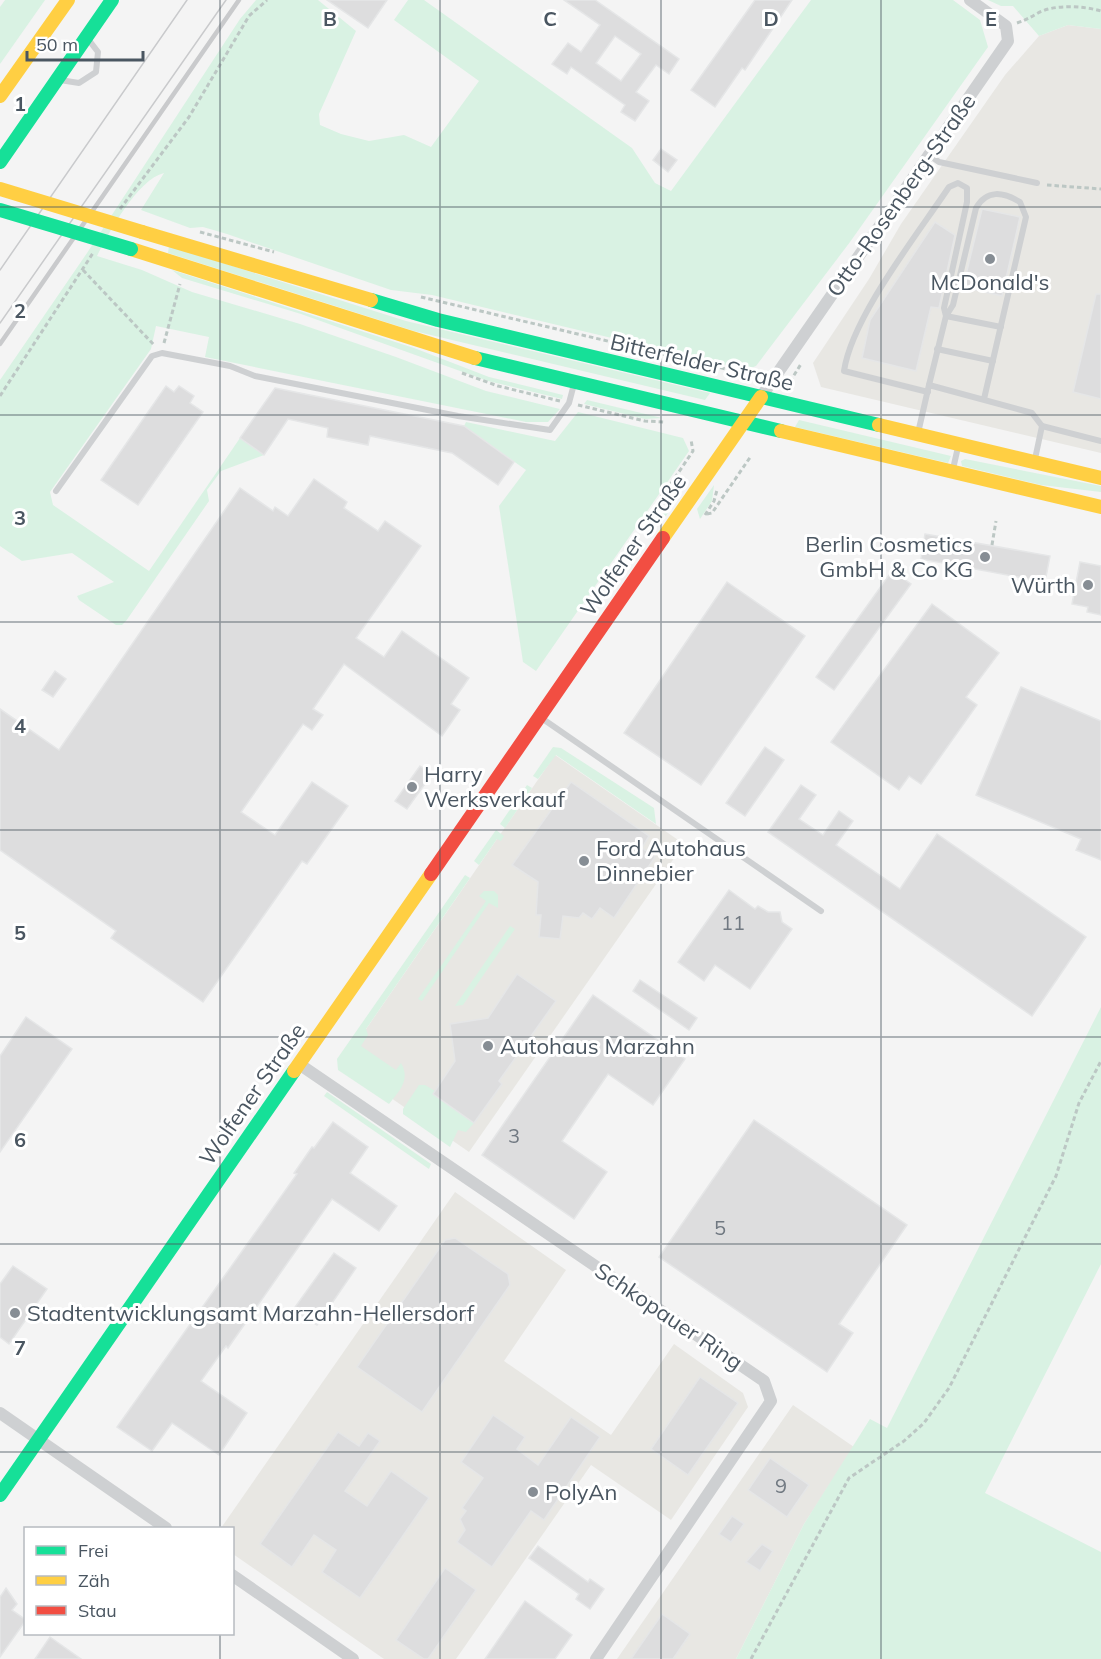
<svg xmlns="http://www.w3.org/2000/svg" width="1101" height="1659" font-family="Mulish,sans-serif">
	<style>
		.commercial { fill: #e8e7e3 }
		.green { fill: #d9f2e3 }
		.building { fill: #ddddde; stroke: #e5e6e7; stroke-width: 1.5; fill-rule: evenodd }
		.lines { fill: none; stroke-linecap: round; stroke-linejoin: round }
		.path { stroke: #bcc7c4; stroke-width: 3; stroke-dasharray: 4.5 3; stroke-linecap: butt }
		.lane { stroke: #ced0d2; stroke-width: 6 }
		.street { stroke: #ced0d2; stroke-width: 12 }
		.fast { stroke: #16e098; stroke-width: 14 }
		.slow { stroke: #ffcf43; stroke-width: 14 }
		.jam { stroke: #f24e42; stroke-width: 14 }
		.tram { stroke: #c9cacc; stroke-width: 1.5 }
		.rail { stroke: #c9cacc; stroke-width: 4.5 }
		.fast-bridge { stroke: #16e098; stroke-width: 14 }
		.slow-bridge { stroke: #ffcf43; stroke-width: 14 }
		.grid { fill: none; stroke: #4a5661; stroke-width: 1.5; stroke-opacity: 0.55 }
		.poi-dot { fill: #868d94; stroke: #fff; stroke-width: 2 }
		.labels { text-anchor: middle; stroke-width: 6; stroke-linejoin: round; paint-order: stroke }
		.number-label { font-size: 20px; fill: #707881 }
		.street-label { font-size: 22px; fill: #4a5661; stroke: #fff }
		.poi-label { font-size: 22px; fill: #4a5661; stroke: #fff; text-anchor: start }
		.grid-label { font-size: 20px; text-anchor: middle; font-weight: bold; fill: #4a5661; stroke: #fff; stroke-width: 6; stroke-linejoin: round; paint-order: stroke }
	</style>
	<rect width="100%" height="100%" fill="#f4f4f4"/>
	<g class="commercial">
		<path d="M1068,25L1101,29V453L821,387L813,363L869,279L901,224L1005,75L1039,36Z"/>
		<path d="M555,755L684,844L469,1152L342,1064Z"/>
		<path d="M455,1192L566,1270L504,1361L611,1435L674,1344L743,1393L748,1407L671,1520L591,1465L456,1659H384L233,1554L232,1528H221Z"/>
		<path d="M793,1405L854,1447L804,1524L736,1659H617Z"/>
	</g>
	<g class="green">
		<path d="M5,0H45L0,64V7Z"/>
		<path d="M256,0H318L356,31L319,114L320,125L341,134L369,141L404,135L431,147L479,81L394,20L408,0H424L632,148L655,183L671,191L811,0H953L980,20L988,47L850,242L756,366L746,370L432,295L391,290L227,234L203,227L190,228L141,210L164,173C138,179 109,232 97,256L142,270L192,292L300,324L396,357L486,391L560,409L548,422H526L205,357L209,337L156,326L151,349L50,492L53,505L149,571L240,438L264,455L221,471L207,490L209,501L126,621L122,625H116L79,600L77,596L114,582L72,553L22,561L0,546V380L87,253L240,19Z"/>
		<path d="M988,0H1101V29L1068,25L1039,36L1013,6H1001Z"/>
		<path d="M169,246L406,321L710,393L705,400L414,331L168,253Z"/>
		<path d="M172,270L414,348L489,377L563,395L562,399L488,381L301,314L182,278Z"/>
		<path d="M587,400L662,418L645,419L584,404Z"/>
		<path d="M578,412L683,438L689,451L536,671L523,662L499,506L526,470L464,426L466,422L555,441Z"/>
		<path d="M799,420L951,456L948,463L795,427Z"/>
		<path d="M965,459L1101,486V492L1041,485L962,466L961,461Z"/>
		<path d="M714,485L712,501L700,519L697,509Z"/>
		<path d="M673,496L677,498L661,524L651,525Z"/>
		<path d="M553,747L561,748L654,808L656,824L556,755L538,779L533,776Z"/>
		<path d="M527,785L532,788L505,828L500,824Z"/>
		<path d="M496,830L504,836L501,841L497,839L479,865L474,861Z"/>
		<path d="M465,875L470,878L366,1029L368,1035L361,1046L396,1070L401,1063C411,1080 399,1091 389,1104L338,1070L337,1059Z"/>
		<path d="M484,891H494L498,895V908L489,903L422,1001L418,999L486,901L479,896Z"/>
		<path d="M510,926L515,929L463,1005L455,1006Z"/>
		<path d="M1101,1007V1264L985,1493L1101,1552V1659H736L804,1524L870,1419L887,1428Z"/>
		<path d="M419,1085H425L435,1091L433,1094L474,1123L466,1132L458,1130L450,1147L403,1114V1109Z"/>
		<path d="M327,1092L431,1164L429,1169L324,1096Z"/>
	</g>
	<g class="building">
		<path d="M327,0H387L368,28Z"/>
		<path d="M564,0H595L679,59L669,74L656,65L636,92L649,101L635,121L621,112L625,105L571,67L567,74L552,64L568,43L581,52L600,25ZM615,36L641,54L621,81L596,63Z"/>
		<path d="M755,0H792L745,70L742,68L715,107L691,90Z"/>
		<path d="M661,149L677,160L668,172L653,160Z"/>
		<path d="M982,209L1020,217L1002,296L963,287Z"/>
		<path d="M935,222L955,235L939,308L931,307L916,371L862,358L870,320Z"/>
		<path d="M1096,294H1101V399L1073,392Z"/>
		<path d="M166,386L174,392L179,386L194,396L190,403L203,412L138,505L101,480Z"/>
		<path d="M275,388L464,426L514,462L498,485L452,453L370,436L368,445L327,437L328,428L288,419L264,455L240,438Z"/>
		<path d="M314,479L347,502L344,508L378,531L385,521L421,546L356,638L384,657L402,631L469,678L451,704L460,710L442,736L344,664L313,709L323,715L312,730L303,724L241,812L275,835L312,782L348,806L307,864L302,861L203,1002L111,938L116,931L0,850V709L59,750L240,488L273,511L275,507L288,516Z"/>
		<path d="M925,534L1050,556L1045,582L921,559Z"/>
		<path d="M1080,562L1101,566V615L1087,612L1088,607L1072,604Z"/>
		<path d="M892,571L911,584L834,690L816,677Z"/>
		<path d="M727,582L805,636L701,785L624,733Z"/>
		<path d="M932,604L999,653L966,697L977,705L921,784L909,776L899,790L831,742Z"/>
		<path d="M55,671L66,679L53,697L42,690Z"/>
		<path d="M1021,687L1101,721V860L1076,850L1081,839L976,795Z"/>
		<path d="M765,747L784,760L745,816L726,803Z"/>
		<path d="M420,766L432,774L407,809L395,801Z"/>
		<path d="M571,782L649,836L642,848L655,857L614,918L600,908L592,919L583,913L579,918L563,916L560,939L539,937L541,915H536L538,882L512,865Z"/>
		<path d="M801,785L816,795L799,819L823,835L839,811L853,821L836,845L900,889L937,834L1086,937L1032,1016L768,832Z"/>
		<path d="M729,890L755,909L758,906L768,912H780L782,922L792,929L750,989L715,965L704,981L678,962Z"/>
		<path d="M517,974L556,1001L499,1081L502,1084L474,1123L433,1094L455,1061L450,1024L488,1018Z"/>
		<path d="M640,980L697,1018L689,1030L633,991Z"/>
		<path d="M593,995L685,1059L653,1105L608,1074L562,1141L607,1172L574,1219L482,1155Z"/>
		<path d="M26,1017L72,1049L0,1152V1056Z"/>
		<path d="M754,1120L907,1225L839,1324L853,1333L827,1372L659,1257Z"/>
		<path d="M333,1122L368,1147L350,1173L397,1206L379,1231L332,1199L228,1348L226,1346L201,1381L247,1413L219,1455L172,1423L152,1451L117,1427L297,1174L294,1173L312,1147L314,1148Z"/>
		<path d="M455,1238L508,1274L510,1285L422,1412L357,1367L445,1240Z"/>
		<path d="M334,1253L356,1268L317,1325L293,1310Z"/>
		<path d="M13,1266L47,1289L9,1344L0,1337V1284Z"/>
		<path d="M700,1377L738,1403L688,1475L651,1449Z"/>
		<path d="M493,1415L525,1437L517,1449L538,1465L571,1417L600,1437L544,1520L531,1511L492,1567L457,1542L465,1530L460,1519L466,1511L462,1508L483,1478L461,1462Z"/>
		<path d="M338,1432L359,1446L368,1433L380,1441L345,1491L367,1506L391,1471L429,1498L360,1598L322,1572L336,1550L314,1535L292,1567L260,1544Z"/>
		<path d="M770,1458L809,1485L787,1517L748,1490Z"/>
		<path d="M732,1516L744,1524L731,1542L719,1534Z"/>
		<path d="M762,1544L773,1551L760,1571L746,1562Z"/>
		<path d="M538,1546L588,1582L590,1579L604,1589L590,1609L576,1599L579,1594L529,1558Z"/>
		<path d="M445,1568L476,1590L428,1659H424L396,1640Z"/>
		<path d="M6,1588L17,1604L12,1610L26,1620L0,1657V1597Z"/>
		<path d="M525,1601L572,1635L555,1659H485Z"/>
		<path d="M662,1614L690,1634L673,1659H631Z"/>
		<path d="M50,1637L81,1659H35Z"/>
	</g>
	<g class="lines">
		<g class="path">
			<path d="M1017,23C1026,20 1031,17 1038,13C1054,4 1084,6 1101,11"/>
			<path d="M1047,185L1101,189"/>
			<path d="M120,209L189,117L249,16L267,0"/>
			<path d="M200,232L274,252"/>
			<path d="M83,270L154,345"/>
			<path d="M421,297L743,373"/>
			<path d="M164,343L180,284"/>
			<path d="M462,373L498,386L560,401"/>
			<path d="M786,388L801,364"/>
			<path d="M0,396L93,253"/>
			<path d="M578,405L645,421L665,422"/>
			<path d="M658,509L670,498"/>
			<path d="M658,509L656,506L693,451L691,440"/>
			<path d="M707,514L712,513L751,456"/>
			<path d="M705,515L714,501L717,490"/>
			<path d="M992,545L996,521"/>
			<path d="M751,1659L849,1478L904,1441L924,1423L949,1388L1056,1176L1079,1103L1101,1061"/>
		</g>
		<g class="lane">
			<path d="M60,80L79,83L96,72L98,52L88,39"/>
			<path d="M929,155L939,162L1037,183"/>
			<path d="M946,316L1001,327"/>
			<path d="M937,349L993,361"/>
			<path d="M929,385L946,316L953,305L976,208C987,189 1003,192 1020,202L1026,217L984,399"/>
			<path d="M928,392L844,371C852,317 917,235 949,187L958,183L967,188V202L944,308L946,316"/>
			<path d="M1042,426L1101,441"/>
			<path d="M918,433L929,385L1032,413L1042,426L1035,459"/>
			<path d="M953,469L958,447"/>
			<path d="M56,491L152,356L162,353L230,366L255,376L458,416L550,430L569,403L574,384"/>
			<path d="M540,717L821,911"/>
		</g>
		<g class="street">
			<path d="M761,397L1008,41L1006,26L970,0"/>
			<path d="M299,1064L764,1381L771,1401L596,1659"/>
			<path d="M0,1413L166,1528"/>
			<path d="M232,1575L353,1659"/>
		</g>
		<g class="fast">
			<path d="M0,162L112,0"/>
			<path d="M371,300L438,320L879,425"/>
			<path d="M475,358L781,431"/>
			<path d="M0,1495L294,1071"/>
		</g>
		<g class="slow">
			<path d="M0,96L68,0"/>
			<path d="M142,232L371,300"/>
			<path d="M131,249L475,358"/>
			<path d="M879,425L1101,478"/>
			<path d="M781,431L1101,507"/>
			<path d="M663,538L761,397"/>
			<path d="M294,1071L431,874"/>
		</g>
		<path class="jam" d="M431,874L663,538"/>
		<g class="tram">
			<path d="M0,270L187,0"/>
			<path d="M0,323L226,0"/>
		</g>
		<path class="rail" d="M0,344L239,0"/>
		<path class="fast-bridge" d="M0,210L131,249"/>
		<path class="slow-bridge" d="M0,189L142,232"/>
	</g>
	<path class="grid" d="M220,0V1528M440,0V1659M661,0V1659M881,0V1659M0,207H1101M0,415H1101M0,622H1101M0,830H1101M0,1037H1101M0,1244H1101M0,1452H1101M220,1634V1659"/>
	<g class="poi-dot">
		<circle cx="990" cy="259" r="6"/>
		<circle cx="985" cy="557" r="6"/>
		<circle cx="1088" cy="585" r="6"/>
		<circle cx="412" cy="787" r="6"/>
		<circle cx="584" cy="861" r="6"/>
		<circle cx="488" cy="1046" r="6"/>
		<circle cx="15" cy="1313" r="6"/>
		<circle cx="533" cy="1492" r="6"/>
	</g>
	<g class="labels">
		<g class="number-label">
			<text x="733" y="930">11</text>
			<text x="514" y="1143">3</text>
			<text x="720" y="1235">5</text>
			<text x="781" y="1493">9</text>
		</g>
		<g class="street-label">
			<text transform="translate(901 195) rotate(-55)" y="8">Otto-Rosenberg-Straße</text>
			<text transform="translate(702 362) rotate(13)" y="8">Bitterfelder Straße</text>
			<text transform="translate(633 545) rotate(-55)" y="8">Wolfener Straße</text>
			<text transform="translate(252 1094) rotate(-55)" y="8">Wolfener Straße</text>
			<text transform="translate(669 1316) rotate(34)" y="8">Schkopauer Ring</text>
		</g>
		<g class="poi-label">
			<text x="990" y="290" text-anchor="middle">McDonald's</text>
			<text x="973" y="552" text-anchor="end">Berlin Cosmetics<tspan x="973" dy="25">GmbH &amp; Co KG</tspan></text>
			<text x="1076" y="593" text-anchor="end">Würth</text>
			<text x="424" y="782">Harry<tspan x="424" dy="25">Werksverkauf</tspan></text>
			<text x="596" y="856">Ford Autohaus<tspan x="596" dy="25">Dinnebier</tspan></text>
			<text x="500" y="1054">Autohaus Marzahn</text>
			<text x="27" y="1321">Stadtentwicklungsamt Marzahn-Hellersdorf</text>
			<text x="545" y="1500">PolyAn</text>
		</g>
	</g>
	<g class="grid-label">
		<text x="330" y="26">B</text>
		<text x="550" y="26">C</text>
		<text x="771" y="26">D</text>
		<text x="991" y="26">E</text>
		<text x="20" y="111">1</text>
		<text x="20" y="318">2</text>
		<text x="20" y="525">3</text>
		<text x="20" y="733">4</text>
		<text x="20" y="940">5</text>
		<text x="20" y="1147">6</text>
		<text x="20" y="1355">7</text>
	</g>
	<rect x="24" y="1527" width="210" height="108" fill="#ffffff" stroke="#b7bbc0" stroke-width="1.5"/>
	<rect x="36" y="1546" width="30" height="9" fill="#16e098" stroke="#b7bbc0" stroke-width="1.5"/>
	<text x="78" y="1557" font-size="18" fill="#4a5661">Frei</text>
	<rect x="36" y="1576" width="30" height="9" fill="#ffcf43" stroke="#b7bbc0" stroke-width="1.5"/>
	<text x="78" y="1587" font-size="18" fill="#4a5661">Zäh</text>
	<rect x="36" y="1606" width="30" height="9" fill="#f24e42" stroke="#b7bbc0" stroke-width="1.5"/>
	<text x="78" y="1617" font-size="18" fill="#4a5661">Stau</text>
	<path d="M27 51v9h116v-9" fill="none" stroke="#4a5661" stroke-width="3"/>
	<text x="36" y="51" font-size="18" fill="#4a5661" stroke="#ffffff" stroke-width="4.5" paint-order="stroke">50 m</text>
</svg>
